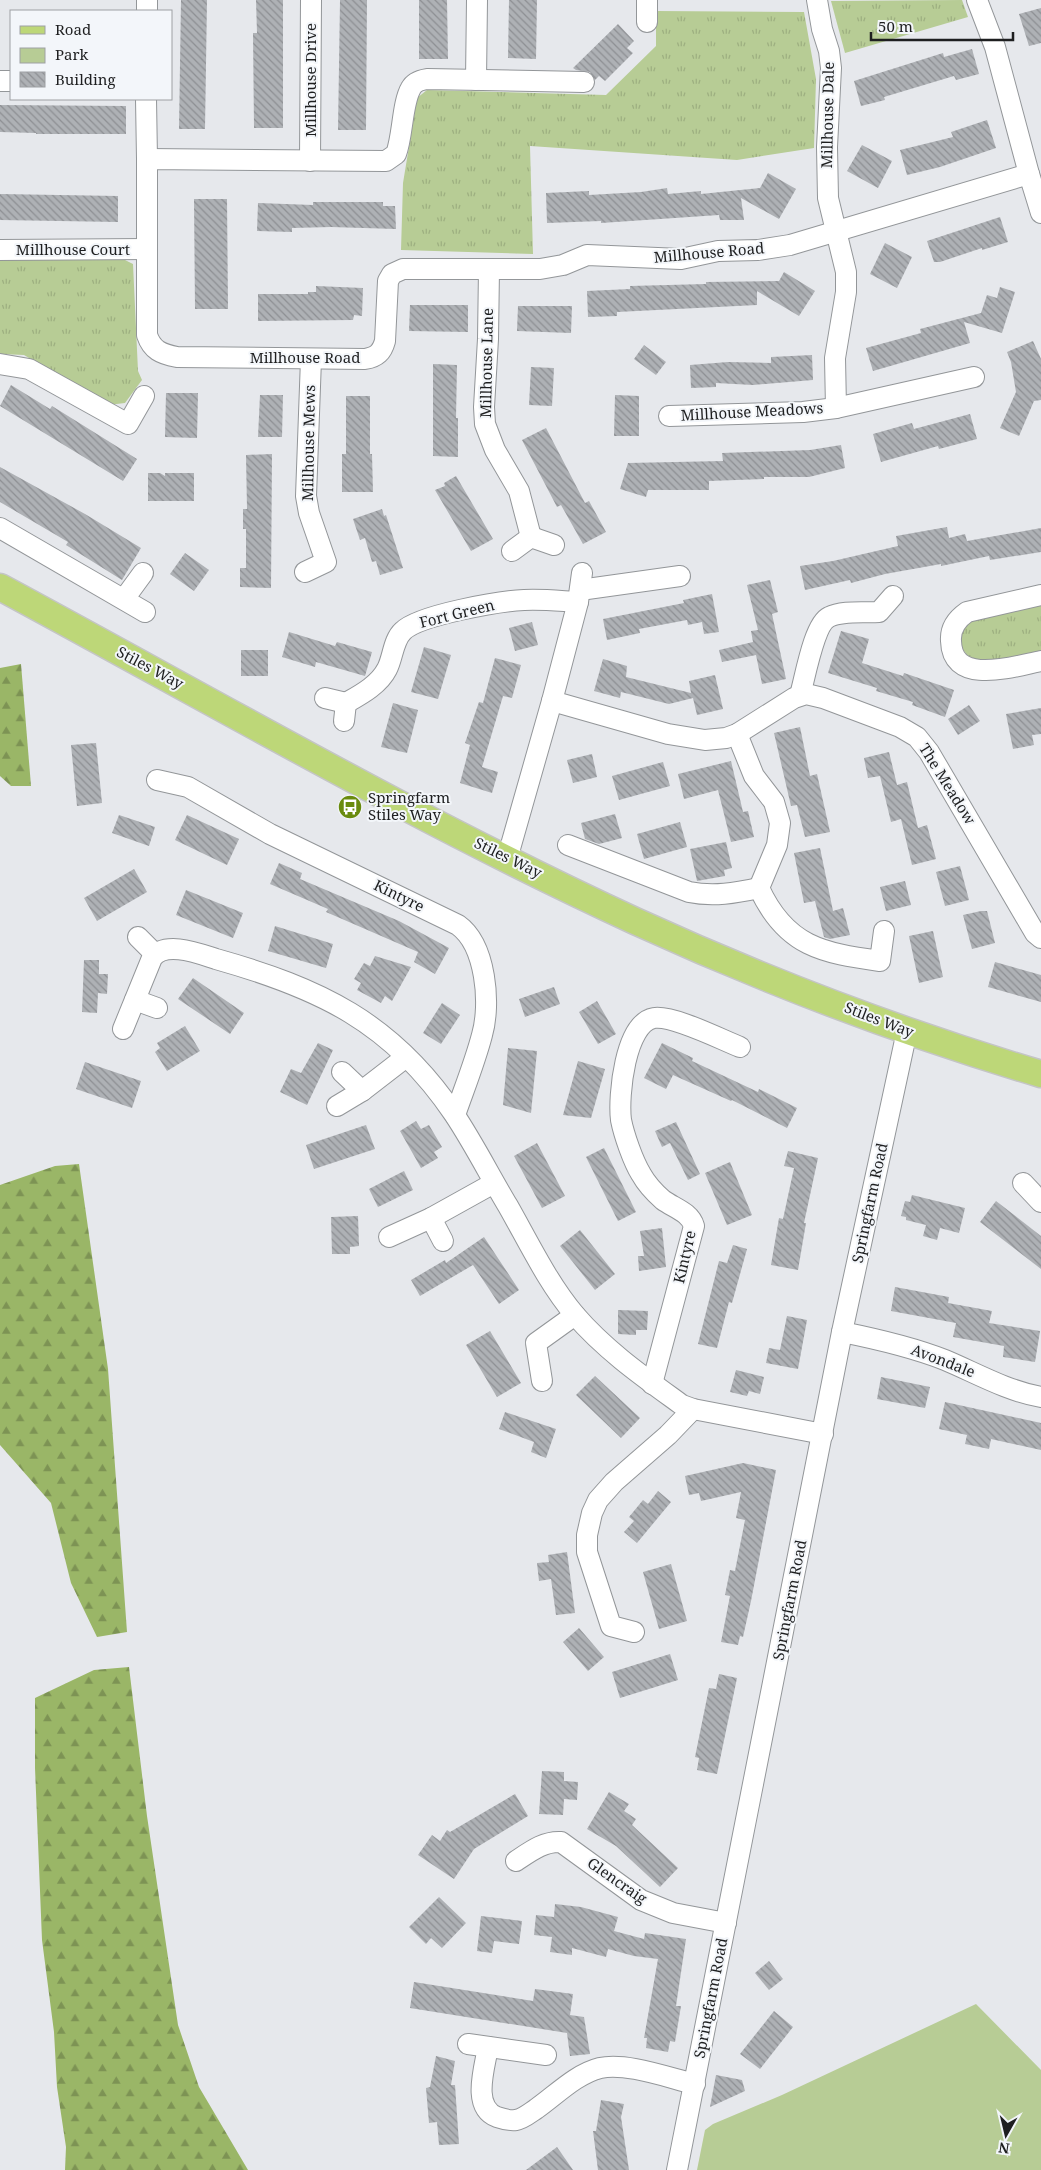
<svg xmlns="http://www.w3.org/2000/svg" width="1041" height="2170" font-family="'Noto Serif',serif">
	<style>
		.grass { fill: url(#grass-tufts) }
		.forest { fill: url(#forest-firs) }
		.green { fill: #b7cc95 }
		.building { fill: url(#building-back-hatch) }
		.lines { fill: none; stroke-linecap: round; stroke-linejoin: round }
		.minor-casing { stroke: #939699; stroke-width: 22 }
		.major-casing { stroke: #c4c5c5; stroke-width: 29 }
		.minor { stroke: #fff; stroke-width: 20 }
		.major { stroke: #bdd778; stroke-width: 26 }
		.labels { text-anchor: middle; stroke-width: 4; stroke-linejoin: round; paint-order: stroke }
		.street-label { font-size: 15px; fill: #1e1f20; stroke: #f3f6fa }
		.poi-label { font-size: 15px; fill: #1e1f20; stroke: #f3f6fa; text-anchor: start }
	</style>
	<defs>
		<pattern id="grass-tufts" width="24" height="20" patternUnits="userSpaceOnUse" patternTransform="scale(1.25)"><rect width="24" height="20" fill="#b7cc95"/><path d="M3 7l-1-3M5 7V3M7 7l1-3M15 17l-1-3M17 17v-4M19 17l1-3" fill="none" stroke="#9daf80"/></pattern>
		<pattern id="forest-firs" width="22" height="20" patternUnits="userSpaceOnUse" patternTransform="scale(1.25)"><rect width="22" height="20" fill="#9ab667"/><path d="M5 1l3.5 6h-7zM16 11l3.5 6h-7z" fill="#7d9354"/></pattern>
		<pattern id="building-back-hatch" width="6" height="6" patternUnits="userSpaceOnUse" patternTransform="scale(1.25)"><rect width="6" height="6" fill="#aeb1b5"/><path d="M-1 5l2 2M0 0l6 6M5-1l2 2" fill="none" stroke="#8d8f93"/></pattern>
	</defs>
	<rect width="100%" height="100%" fill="#e6e8ec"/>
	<g class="grass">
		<path d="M962,0L968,17L845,53L831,1Z"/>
		<path d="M656,11L804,12L816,79L814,148L737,160L530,146L533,254L401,250L403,183L417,98L427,90L606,95L656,46Z"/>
		<path d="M0,258H121L133,264L138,371L142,380L125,403L108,405L24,355L0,354Z"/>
		<path d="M1041,602V652L983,662L968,656L959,645L965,620Z"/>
	</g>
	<g class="forest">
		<path d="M21,664L31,786H11L0,776V668Z"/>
		<path d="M79,1164L108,1369L127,1632L97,1637L71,1583L51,1503L0,1445V1185L55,1166Z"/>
		<path d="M129,1667L147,1816L178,2025L199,2087L248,2170H65L66,2147L57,2087L54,2032L42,1940L35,1768V1698L94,1670Z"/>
	</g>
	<path class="green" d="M976,2004L1041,2070V2170H697L705,2130L713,2124L782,2095Z"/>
	<g class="building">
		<path d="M181,0H207L205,129H179Z"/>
		<path d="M256,0H283V128H254L253,33H257Z"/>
		<path d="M340,0H367L366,130H338Z"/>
		<path d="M419,0H447L448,59H419Z"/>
		<path d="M509,0H537L536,59L508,58Z"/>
		<path d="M1041,8V43L1029,46L1019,14Z"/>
		<path d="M618,24L634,41L627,48L633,53L605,81L599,76L595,80L590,72L576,70L573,68Z"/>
		<path d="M972,49L979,74L956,80L954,76L884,97L885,100L861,106L854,81L943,53L944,57Z"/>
		<path d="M0,105L126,106V134H36V133L0,132Z"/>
		<path d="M987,120L996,148L940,167L907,175L900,150L953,137L951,132Z"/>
		<path d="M862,145L892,161L878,188L847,171Z"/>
		<path d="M768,173L796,189L779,219L741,198L744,220H720L719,215L601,223V221L547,223L546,193L589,191V195L641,192L667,188L668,194L701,191V194L760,188Z"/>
		<path d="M0,194L118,196V222L0,220Z"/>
		<path d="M194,199H227L228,309H195Z"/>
		<path d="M313,202H383V206H395L396,229L331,227L292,228V232L257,231L258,203L313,205Z"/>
		<path d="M1000,217L1008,242L982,250V248L940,262H934L927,241Z"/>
		<path d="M885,243L912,257L897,288L870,274Z"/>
		<path d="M784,272L815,291L799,316L757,291V305L617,312V316L588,317L587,291L630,289V286L706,284V282L779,281Z"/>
		<path d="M316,286L363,288L362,316L354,315L353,320L258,321V294H308V292H316Z"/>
		<path d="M1000,287L1015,292L1002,333L964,322L970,343L873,371L866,348L921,333L920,329L981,313L987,295L997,298Z"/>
		<path d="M410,305H468V332L409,331Z"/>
		<path d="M518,306H572L571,333L517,331Z"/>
		<path d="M1033,341L1041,359V400L1034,401L1019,436L1000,428L1016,392L1011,362L1007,352Z"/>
		<path d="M644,345L666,362L656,375L634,359Z"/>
		<path d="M812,355L813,380L753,385L716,383V387L691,388L690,365L728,362L771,363V357Z"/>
		<path d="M433,364L457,365L456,418H458V457L433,456Z"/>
		<path d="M531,367L554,368L552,406L529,405Z"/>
		<path d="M11,385L50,409L52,406L137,459L123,481L0,406Z"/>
		<path d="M166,393H198L197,438L165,437Z"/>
		<path d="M260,395H283L282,437H258Z"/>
		<path d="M615,395L639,396V436H614Z"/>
		<path d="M346,396H370V454H372L373,492H342V454H346Z"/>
		<path d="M970,414L977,439L939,449L938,446L881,462L873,434L912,423L914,429Z"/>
		<path d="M546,428L585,503L589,501L606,532L583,544L561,505L557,507L522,440Z"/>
		<path d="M841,445L845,468L809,477H764V479L709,481V490H648L646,497L620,489L628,463L723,461L722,453L810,450Z"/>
		<path d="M272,454L271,588L240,587V568H246V529H243V509H247L246,455Z"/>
		<path d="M0,467L85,514L141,548L122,580L66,545L68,542L0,502Z"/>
		<path d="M148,473H160L165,476V473H194V501H148Z"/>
		<path d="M456,476L493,539L471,551L435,490L445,486L444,483Z"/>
		<path d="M382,509L384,516L386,515L403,568L380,575L376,561L372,562L365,538L360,540L353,519Z"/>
		<path d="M947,527L949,538L965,534L967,541L1041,528V552L990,560L989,556L941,566V564L885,574L851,583L850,580L805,590L800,566L833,561L898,546L896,536Z"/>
		<path d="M185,553L209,570L194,591L170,574Z"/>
		<path d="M770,580L778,612L772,614L786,679L762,684L756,655L722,662L719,650L753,642L751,631L758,630L747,585Z"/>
		<path d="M712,594L719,632L704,634L702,622L688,625L687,620L639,629L640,633L607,640L603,619L684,603L683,600Z"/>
		<path d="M532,622L538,645L515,651L509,628Z"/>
		<path d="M841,631L869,639L862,663L903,676L904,673L954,690L945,717L912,705L913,702L876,691L877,688L828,673Z"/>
		<path d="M289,632L335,646L337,642L372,652L365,676L316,662L315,667L282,657Z"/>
		<path d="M424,647L451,655L438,699L411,692Z"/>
		<rect x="241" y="650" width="27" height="26"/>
		<path d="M495,658L521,665L512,698L503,696L482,767L498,772L492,793L460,783L470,745L465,743L479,702L483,703Z"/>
		<path d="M603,659L627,666L626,677L691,693L689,681L715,675L723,709L697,715L693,698L669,704L621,692L620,698L594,691Z"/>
		<path d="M393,703L418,710L407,753L381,747Z"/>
		<path d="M969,705L980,721L958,735L948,719Z"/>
		<path d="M1041,708V734L1032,735L1034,745L1013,749L1006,714Z"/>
		<path d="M800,727L810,776L817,774L830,832L805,837L797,805L791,806L774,733Z"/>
		<path d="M96,743L102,803L77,806L71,745Z"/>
		<path d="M889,752L897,785L907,782L918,828L927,825L936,859L912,865L901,819L891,822L880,776L868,778L864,758Z"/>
		<path d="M592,754L597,777L573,783L567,760Z"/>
		<path d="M731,761L743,812L748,811L754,837L731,842L718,790L684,799L678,774Z"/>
		<path d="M663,762L670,786L619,800L612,776Z"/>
		<path d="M615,814L622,838L599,844L585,839L581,823Z"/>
		<path d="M119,815L155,827L149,846L112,833Z"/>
		<path d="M187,815L239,839L227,865L175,840Z"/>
		<path d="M680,822L687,847L644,859L637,834Z"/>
		<path d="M726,842L732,868L724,870L725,876L697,881L690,849Z"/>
		<path d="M820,848L833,911L843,908L850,935L830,939L824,937L815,901L804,903L794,853Z"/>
		<path d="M279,863L302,873L300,879L399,921L449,948L435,974L414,962L418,952L326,912L328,909L270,884Z"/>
		<path d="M960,866L969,900L945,906L936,872Z"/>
		<path d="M134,869L147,892L97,921L84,898Z"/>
		<path d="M905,881L911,905L886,911L880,887Z"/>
		<path d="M186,890L243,913L233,938L176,915Z"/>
		<path d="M981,911H987L995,943L972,949L963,915Z"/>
		<path d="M275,926L333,944L326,968L268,951Z"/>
		<path d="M933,931L943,977L919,983L909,936Z"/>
		<path d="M375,956L411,967L392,1001L385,996L381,1003L357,990L361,983L354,979L364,963L370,966Z"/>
		<path d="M84,960H99V974H108L107,994L98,993L97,1013L82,1012Z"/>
		<path d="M995,962L1041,975V1002L988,987Z"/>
		<path d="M193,978L244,1013L230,1034L178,999Z"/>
		<path d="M554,987L560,1004L525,1017L519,999Z"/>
		<path d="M597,1001L616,1034L598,1044L579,1012Z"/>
		<path d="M442,1003L460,1015L441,1044L423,1033Z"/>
		<path d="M185,1026L200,1051L167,1071L155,1052L160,1048L157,1043Z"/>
		<path d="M318,1043L333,1050L307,1105L280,1092L291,1069L301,1073Z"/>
		<path d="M662,1043L693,1058L692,1061L758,1092L759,1089L797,1108L787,1128L732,1100L731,1101L673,1075L666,1089L644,1078Z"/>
		<path d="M508,1048L537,1051L531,1113L503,1105Z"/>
		<path d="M578,1061L605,1069L591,1118L563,1115Z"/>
		<path d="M85,1062L141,1081L132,1108L76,1089Z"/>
		<path d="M416,1121L421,1129L429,1125L442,1147L434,1152L438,1158L421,1168L400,1131Z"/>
		<path d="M676,1122L700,1174L688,1180L670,1143L662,1147L655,1131Z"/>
		<path d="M366,1125L375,1149L314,1169L306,1145Z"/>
		<path d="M537,1143L565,1196L542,1208L514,1156Z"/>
		<path d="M604,1148L636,1212L618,1221L586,1157Z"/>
		<path d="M788,1151L818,1158L804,1223H806L798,1270L771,1265L779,1218L783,1219L794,1168L784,1166Z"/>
		<path d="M730,1162L752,1215L727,1225L705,1173Z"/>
		<path d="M404,1171L413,1190L378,1207L369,1189Z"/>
		<path d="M912,1195L965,1208L959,1233L940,1228L937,1240L923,1236L926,1225L906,1220V1217L901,1216L905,1201L910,1202Z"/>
		<path d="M996,1201L1041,1236V1269L980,1222Z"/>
		<path d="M358,1216L359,1246L350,1247V1254H332L331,1217Z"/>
		<path d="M662,1228L666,1267L639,1271L638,1256H644L640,1231Z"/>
		<path d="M580,1230L615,1274L595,1290L560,1246Z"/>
		<path d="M484,1237L519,1290L499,1304L473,1265L420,1296L411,1280L445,1260L446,1263Z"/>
		<path d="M733,1245L747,1249L732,1303L729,1302L717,1348L698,1344L719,1261L727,1263Z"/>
		<path d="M895,1287L949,1297L948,1303L992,1311L989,1323L1040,1331L1035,1362L1003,1357L1004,1346L953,1337L956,1323L891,1311Z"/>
		<path d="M618,1310L648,1311L647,1330H636V1335L618,1334Z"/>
		<path d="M787,1316L807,1320L798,1369L766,1363L769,1348L780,1350Z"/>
		<path d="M490,1331L521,1383L497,1397L466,1345Z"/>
		<path d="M736,1370L764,1377L760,1394L749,1391L747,1396L730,1392Z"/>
		<path d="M595,1376L640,1418L621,1438L576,1395Z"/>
		<path d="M881,1377L930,1387L925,1408L877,1399Z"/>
		<path d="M945,1402L1041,1423V1450L991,1439L989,1449L965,1444L967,1435L939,1429Z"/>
		<path d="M505,1412L556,1429L546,1458L531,1452L534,1442L499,1429Z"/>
		<path d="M743,1463L776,1470L751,1601L743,1637L740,1636L738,1645L721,1642L730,1596L725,1595L730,1570L735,1571L745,1520L736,1518L741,1492L701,1501L699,1493L689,1495L685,1476Z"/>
		<path d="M658,1491L671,1502L637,1543L624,1532L634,1521L629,1517L643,1500L648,1504Z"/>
		<path d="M567,1552L575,1613L556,1615L551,1579L539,1581L537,1563L549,1562L548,1555Z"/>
		<path d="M671,1564L687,1621L659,1629L643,1572Z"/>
		<path d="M579,1628L604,1657L588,1671L563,1642Z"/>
		<path d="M670,1654L678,1680L620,1698L612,1672Z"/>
		<path d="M719,1674L737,1678L717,1774L697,1770L699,1758L695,1757L709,1688L716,1689Z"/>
		<path d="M542,1771L564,1772V1781L578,1782L577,1800L564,1799L563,1815L539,1814Z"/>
		<path d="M609,1792L629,1804L624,1811L636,1819L632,1825L678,1868L660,1887L616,1846L587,1829Z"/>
		<path d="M515,1794L528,1816L474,1849L454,1879L418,1855L432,1835L440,1841L447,1830L450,1832Z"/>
		<path d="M439,1897L466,1923L442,1948L431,1938L426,1944L409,1927Z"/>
		<path d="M555,1904L581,1907L618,1917L614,1931L644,1939L645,1933L686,1939L676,2006H681L675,2042L670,2041L668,2052L646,2048L647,2038H644L658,1959L634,1956L608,1949L606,1957L572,1948V1955L550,1952L552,1937L534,1935L536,1915L554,1917Z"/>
		<path d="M481,1916L522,1921L519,1944L494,1941L492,1953L477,1951Z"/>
		<path d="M769,1961L783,1979L769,1990L755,1973Z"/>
		<path d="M414,1982L533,2001L535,1989L573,1994L570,2015L584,2017L590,2054L570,2056L567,2033L410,2008Z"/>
		<path d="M774,2011L793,2027L760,2069L740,2054Z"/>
		<path d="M436,2056L455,2061L451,2085H455L459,2144L439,2145L437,2122L429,2123L426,2088L430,2087Z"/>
		<path d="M716,2075L742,2080L745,2091L710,2107Z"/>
		<path d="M601,2100L624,2104L621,2117L629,2170H598L593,2131H596Z"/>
		<path d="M557,2147L573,2170H526Z"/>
	</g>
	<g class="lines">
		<g class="minor-casing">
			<g id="minor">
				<path d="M647,0V22"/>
				<path d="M817,0L822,29L829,51L831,68L827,147L828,198L846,272V292L835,358L836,408"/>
				<path d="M977,0L995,47L1029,174"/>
				<path d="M147,11V0"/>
				<path d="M476,80L477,0"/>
				<path d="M0,81H11"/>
				<path d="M584,82L427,79C421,80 414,82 411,88C402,103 403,136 396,154L386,161L147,159V335C152,350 161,354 177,357L365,359C377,357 382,352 385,341L388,281L392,274L403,269H540L563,265L587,255L681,259L718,251L758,250L790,245L1029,174L1041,213"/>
				<path d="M146,99L147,159"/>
				<path d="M310,161L311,0"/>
				<path d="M0,250L147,249"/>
				<path d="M489,269L488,339L484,407L485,424L495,450L519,491L531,537"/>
				<path d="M0,364L29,369L128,424L144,396"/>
				<path d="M669,416L803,412L836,408L974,377"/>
				<path d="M0,528L145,612"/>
				<path d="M512,551L531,537L554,545"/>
				<path d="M305,572L326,562L309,513L306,496L311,359"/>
				<path d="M580,590L680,576"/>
				<path d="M1041,595L967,612C957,619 950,628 951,641C952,687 1015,666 1041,661"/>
				<path d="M124,599L143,573"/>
				<path d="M800,695C805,678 814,624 829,617C843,610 864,613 879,612L893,596"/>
				<path d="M325,698L346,703L344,721"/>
				<path d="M552,701L668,734L705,740L726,738L737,734L794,698L806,694L823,698L900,727L917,737L929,752L1035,933L1041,938"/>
				<path d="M346,703C360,695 379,685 387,669C393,658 393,640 403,631C419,615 500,601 524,600C542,599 560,601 578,602"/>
				<path d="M737,734L754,776L774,802L780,823L777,845L759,888C786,947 823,953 880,961L884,931"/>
				<path d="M157,780L188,787L270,834L458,925C486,945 491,1004 482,1035C475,1062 464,1089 455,1115"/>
				<path d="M568,845L689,892C713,897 736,893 759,888"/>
				<path d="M507,859L552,701L578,602L582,573"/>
				<path d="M138,937L155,954"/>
				<path d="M135,1000L157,1008"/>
				<path d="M123,1029L152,958C165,940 200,954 216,959C319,988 392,1022 454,1114C474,1144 490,1176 508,1206C529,1243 548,1283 575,1315C606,1351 645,1378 682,1405L693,1409L823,1434"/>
				<path d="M342,1072L362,1091"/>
				<path d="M337,1106L362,1091L406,1057"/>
				<path d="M1023,1183L1041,1202"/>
				<path d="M431,1218L443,1241"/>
				<path d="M389,1237L431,1218L494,1183"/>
				<path d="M842,1332C877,1339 912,1347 945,1360C976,1373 1007,1391 1041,1397"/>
				<path d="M542,1381L536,1343L575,1315"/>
				<path d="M652,1384L694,1226C690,1212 674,1208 663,1200C655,1193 646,1183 641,1174C633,1161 624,1135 621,1120C618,1096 625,1023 654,1018C673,1015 720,1039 740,1047"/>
				<path d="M634,1632L611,1626L587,1552V1535L592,1513L598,1500L614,1482L668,1435L693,1409"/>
				<path d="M516,1861C531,1851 544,1841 561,1842L641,1900L673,1913L726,1923"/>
				<path d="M468,2044L546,2055"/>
				<path d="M488,2047C485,2067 471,2107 497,2117C503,2119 509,2121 516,2120C523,2119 530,2113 536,2109C556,2095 576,2074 600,2068C626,2062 669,2078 695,2084"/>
				<path d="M677,2170L842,1332L907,1031"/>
			</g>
		</g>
		<g class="major-casing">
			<path id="major" d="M0,587C210,700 418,821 635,921C766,981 903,1033 1041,1074"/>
		</g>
		<use href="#minor" class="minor"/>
		<use href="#major" class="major"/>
	</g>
	<defs>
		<g id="bus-disc" transform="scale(1.25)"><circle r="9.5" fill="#698b0e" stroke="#f3f6fa"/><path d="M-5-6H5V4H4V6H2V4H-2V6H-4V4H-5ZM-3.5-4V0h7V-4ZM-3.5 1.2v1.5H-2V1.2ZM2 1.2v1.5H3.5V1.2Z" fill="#fff"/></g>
	</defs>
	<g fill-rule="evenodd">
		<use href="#bus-disc" x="350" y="807"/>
	</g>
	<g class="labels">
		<g class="street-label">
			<text transform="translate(311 80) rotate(-90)" y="5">Millhouse Drive</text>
			<text transform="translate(828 115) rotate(-89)" y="5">Millhouse Dale</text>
			<text x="73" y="255">Millhouse Court</text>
			<text transform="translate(709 253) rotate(-5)" y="5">Millhouse Road</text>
			<text x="305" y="363">Millhouse Road</text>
			<text transform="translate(487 363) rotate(-89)" y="5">Millhouse Lane</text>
			<text transform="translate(752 412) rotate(-3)" y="5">Millhouse Meadows</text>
			<text transform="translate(309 443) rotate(-89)" y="5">Millhouse Mews</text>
			<text transform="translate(457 614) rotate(-14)" y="5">Fort Green</text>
			<text transform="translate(150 668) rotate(28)" y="5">Stiles Way</text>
			<text transform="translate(947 784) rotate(58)" y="5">The Meadow</text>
			<text transform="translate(508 858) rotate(26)" y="5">Stiles Way</text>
			<text transform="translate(399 896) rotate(26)" y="5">Kintyre</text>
			<text transform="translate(879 1020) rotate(21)" y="5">Stiles Way</text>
			<text transform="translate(870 1203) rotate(-78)" y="5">Springfarm Road</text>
			<text transform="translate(685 1257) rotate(-77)" y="5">Kintyre</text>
			<text transform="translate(943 1361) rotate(21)" y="5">Avondale</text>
			<text transform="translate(790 1600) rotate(-79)" y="5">Springfarm Road</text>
			<text transform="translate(617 1881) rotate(35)" y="5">Glencraig</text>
			<text transform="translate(711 1998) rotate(-79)" y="5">Springfarm Road</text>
		</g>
		<g class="poi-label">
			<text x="368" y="803">Springfarm<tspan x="368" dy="17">Stiles Way</tspan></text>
		</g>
	</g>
	<rect x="10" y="10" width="162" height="90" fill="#f3f6fa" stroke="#9ea0a3"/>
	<rect x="20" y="26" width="25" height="8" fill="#bdd778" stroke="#9ea0a3"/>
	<text x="55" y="35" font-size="15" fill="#1e1f20">Road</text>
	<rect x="20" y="48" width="25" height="15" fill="#b7cc95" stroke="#9ea0a3"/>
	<text x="55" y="60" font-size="15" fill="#1e1f20">Park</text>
	<rect x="20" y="72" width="25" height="15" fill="url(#building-back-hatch)" stroke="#9ea0a3"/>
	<text x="55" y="85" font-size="15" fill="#1e1f20">Building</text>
	<g transform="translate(1006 2135) rotate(188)" stroke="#f3f6fa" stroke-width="4" paint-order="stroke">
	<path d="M0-4L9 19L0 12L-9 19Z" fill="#1e1f20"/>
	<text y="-8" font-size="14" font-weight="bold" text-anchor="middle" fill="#1e1f20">N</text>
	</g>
	<path d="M871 32v8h142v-8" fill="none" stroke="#1e1f20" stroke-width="2.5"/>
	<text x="878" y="32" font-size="15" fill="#1e1f20" stroke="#f3f6fa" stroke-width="4" paint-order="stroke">50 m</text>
</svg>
